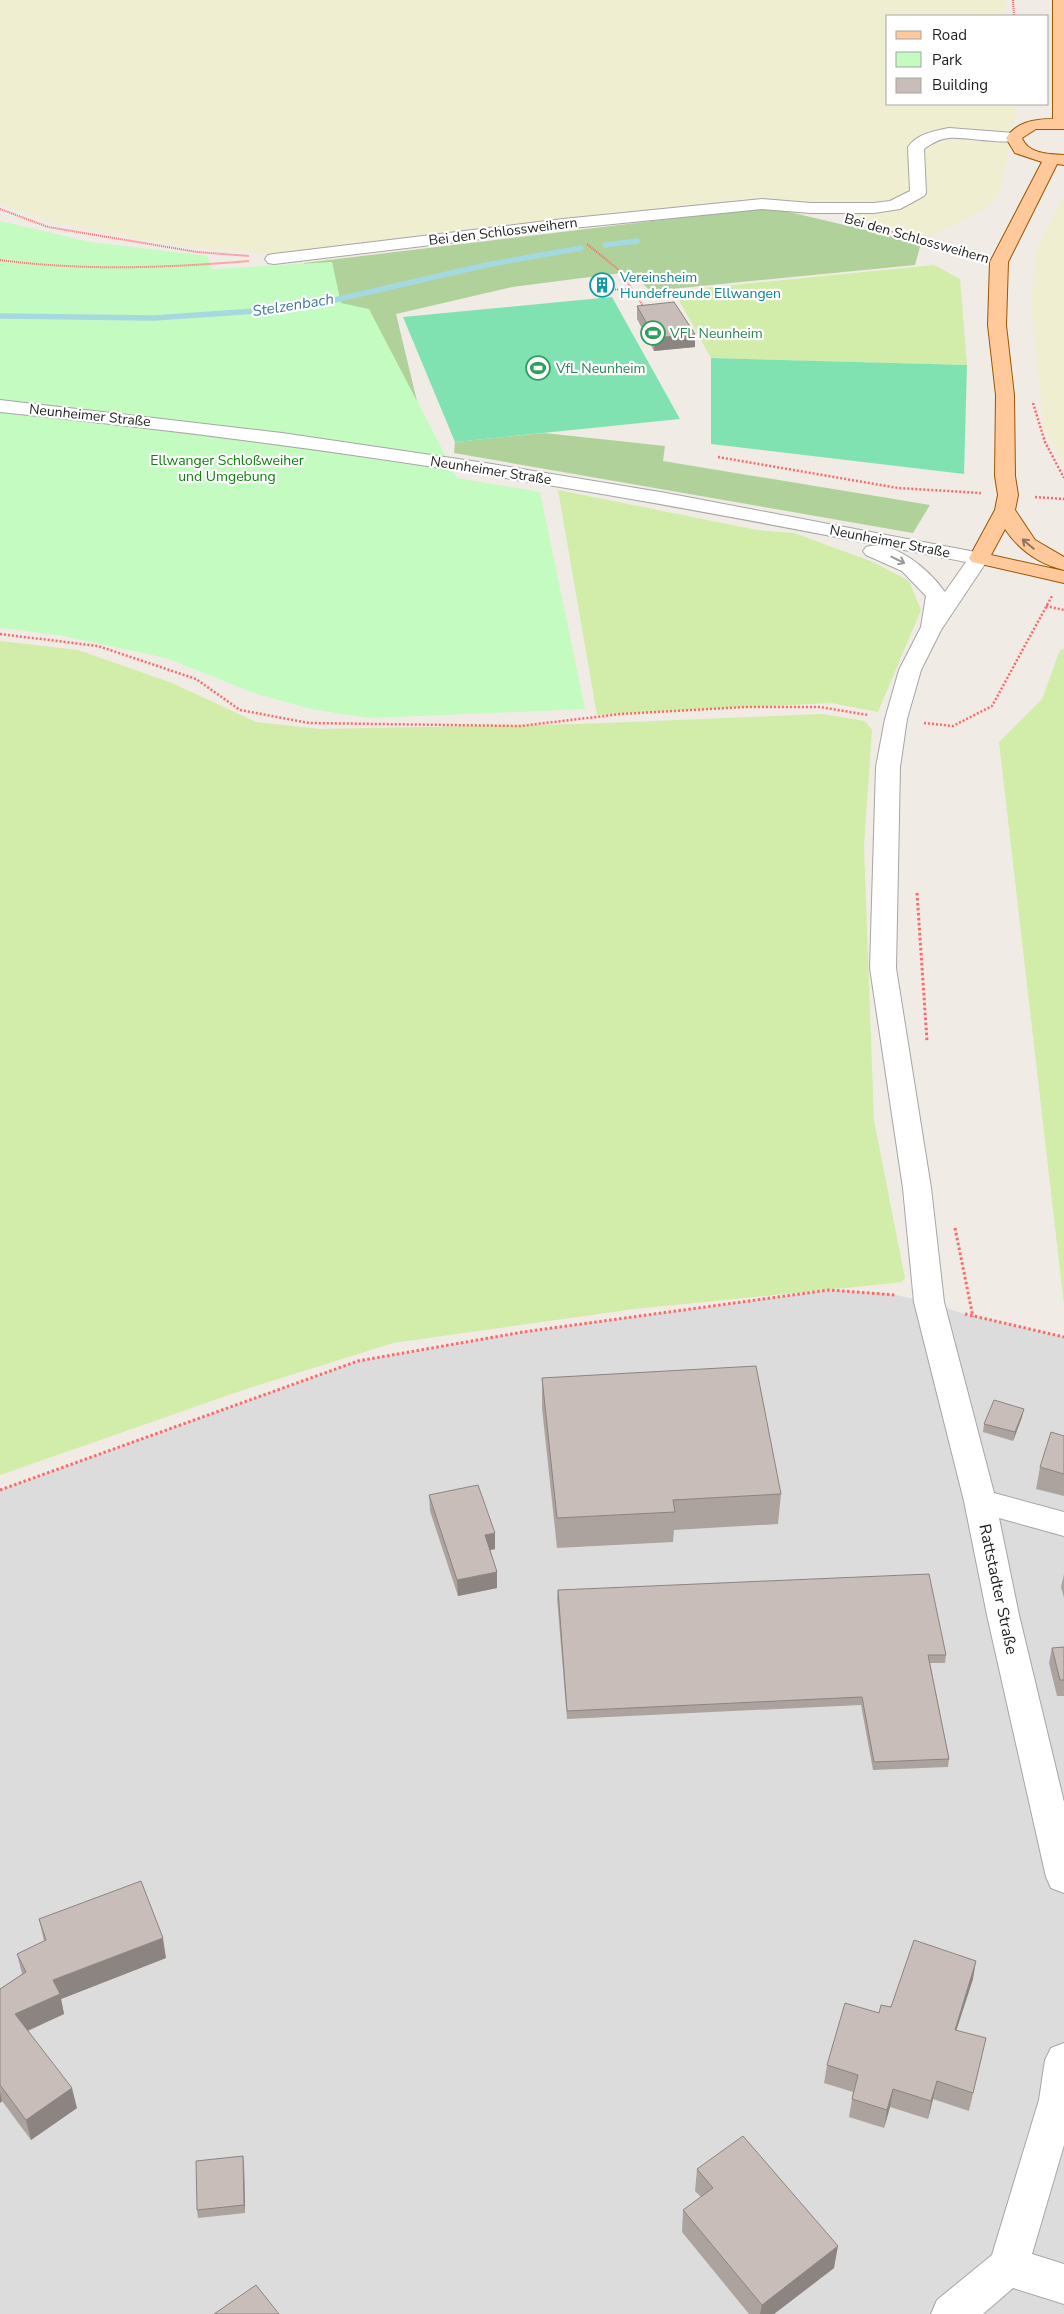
<svg xmlns="http://www.w3.org/2000/svg" width="1064" height="2314" font-family="'Nunito Sans',sans-serif">
	<style>
		.residential { fill: #dddcdc }
		.farmland { fill: #f0eed0 }
		.grass { fill: #d2ecaa }
		.forest { fill: #b0d199 }
		.park { fill: #c3fbc1 }
		.pitch { fill: #81e2b1 }
		.lines { fill: none; stroke-linecap: round; stroke-linejoin: round }
		.stream { stroke: #a4d9df; stroke-width: 5.5 }
		.minor-casing { stroke: #a6a6a6; stroke-width: 2 }
		.major-casing { stroke: #9b5600; stroke-width: 2 }
		.path-far2 { stroke: #fe686a; stroke-width: 2; stroke-dasharray: 1 1; stroke-linecap: butt }
		.path-far1 { stroke: #fe686a; stroke-width: 2.5; stroke-dasharray: 2 2; stroke-linecap: butt }
		.path { stroke: #fe686a; stroke-width: 3; stroke-dasharray: 2.5 2.5; stroke-linecap: butt }
		.minor { fill: #fff; fill-rule: evenodd }
		.major { fill: #ffc99c; fill-rule: evenodd }
		.wall { fill: #aca39e }
		.shaded-wall { fill: #8c8481 }
		.building { fill: #c8bdb8; stroke: #8c8481 }
		.oneway { stroke: #8f745e }
		.oneway2 { stroke: #9a9a9a }
		.labels { text-anchor: middle; stroke-width: 4.5; stroke-linejoin: round; paint-order: stroke }
		.far-street-label { font-size: 14px; fill: #1f1f1f; stroke: #fff }
		.far-culture-label { font-size: 14px; fill: #0d838f; stroke: #fff; text-anchor: start }
		.far-leisure-label { font-size: 14px; fill: #27864d; stroke: #fff; text-anchor: start }
		.far-park-label { font-size: 14px; fill: #0b8308; stroke: #fff }
		.far-water-label { font-size: 15px; font-style: italic; fill: #40789b; stroke: #fff }
		.street-label { font-size: 16px; fill: #1f1f1f; stroke: #fff }
	</style>
	<rect width="100%" height="100%" fill="#f0ebe5"/>
	<path class="residential" d="M829,1290L886,1293L929,1302L973,1317L1064,1337V2314H0V1490L358,1361L523,1332Z"/>
	<g class="farmland">
		<path d="M0,0H1005L1006,16H888V104H1017L1000,192L984,209L931,236L915,235L799,201L762,197L522,224L312,253L288,255L204,248L157,242L55,223L0,204Z"/>
		<path d="M1064,195V466L1044,428L1031,301L1036,251Z"/>
	</g>
	<g class="grass">
		<path d="M934,265L960,279L967,365L711,358L674,291Z"/>
		<path d="M558,490L757,530L794,533L873,562L909,581L921,610L878,712L831,703L597,715Z"/>
		<path d="M0,641L78,650L172,683L256,722L320,729L580,724L822,714L865,721L872,730L864,846L874,1121L905,1278L902,1282L885,1284L634,1309L393,1343L249,1388L0,1475Z"/>
		<path d="M1064,649V1305L999,742L1042,699L1060,650Z"/>
	</g>
	<g class="forest">
		<path d="M768,207L921,243L915,265L651,291L629,272L512,287L396,314L423,426L285,309L304,263Z"/>
		<path d="M544,433L665,446L663,461L930,505L913,533L454,453L455,442Z"/>
	</g>
	<path class="park" d="M0,221L90,242L207,256L212,269L332,262L341,303L369,309L457,478L540,492L585,709L369,718L311,709L254,693L166,658L59,635L0,628Z"/>
	<g class="pitch">
		<path d="M612,297L680,419L455,442L403,317Z"/>
		<path d="M711,358L967,365L964,474L711,444Z"/>
	</g>
	<g class="lines">
		<g class="stream">
			<path d="M605,245L637,241"/>
			<path d="M0,316L154,318L269,310L326,302L486,265L581,248"/>
		</g>
		<g class="minor-casing">
			<g id="minor">
				<path d="M949,128L1014,133L1022,138C1016,147 963,136 949,138C939,139 932,143 924,149L926,193L924,196L900,209L874,213H811L762,209L563,229L274,264L268,263L265,259L268,255L274,254L563,219L762,199L811,203H874L890,201L910,191L908,147C917,134 934,131 949,128Z"/>
				<path d="M0,400L282,433L492,464L666,493L986,554L989,558L941,630L921,670L907,719L900,767L896,968L931,1188L944,1302L994,1493L1064,1512V1536L999,1518L1019,1615L1064,1802V1893L1051,1888L1046,1877L987,1615L964,1501L914,1302L903,1188L870,968L876,767L885,719L899,670L921,627L926,596L902,571L866,555L863,551L866,547C895,539 930,571 945,592L966,562C831,536 696,509 560,487C374,456 187,431 0,412Z"/>
				<path d="M1064,2043V2145L1032,2254L1064,2264V2304L1013,2288L983,2314H931L937,2300L992,2255L1039,2100L1045,2060L1051,2048Z"/>
			</g>
		</g>
		<g class="major-casing">
			<path id="major" d="M1053,0H1064V129H1036L1022,138C1028,154 1049,154 1064,155V165L1057,164L1008,262L1006,325L1014,395L1015,476L1018,495L1015,510L1035,540L1064,557V570C1039,564 1019,550 1005,529L991,555L1064,571V583L972,562L969,558L995,510L998,495L995,476L996,395L988,325L990,262L1042,162L1015,153L1006,138C1017,122 1034,119 1053,119Z"/>
		</g>
		<g class="path-far2">
			<path d="M1013,0L1014,16"/>
			<path d="M0,209L48,227L197,252L249,256"/>
			<path d="M886,230L975,258"/>
			<path d="M587,244L619,270L644,307"/>
			<path d="M0,260C83,271 165,268 249,261"/>
			<path d="M599,290L632,289"/>
		</g>
		<g class="path-far1">
			<path d="M1033,403L1045,442L1064,478"/>
			<path d="M718,457L898,488L981,493"/>
			<path d="M1035,497L1064,499"/>
			<path d="M1046,606L1064,610"/>
			<path d="M0,634L98,646L196,679L240,710L309,723L520,726L621,714L745,707H820L868,715"/>
			<path d="M924,723L953,726L992,706L1052,596"/>
		</g>
		<g class="path">
			<path d="M917,893L927,1041"/>
			<path d="M955,1228L973,1317"/>
			<path d="M965,1314L1064,1337"/>
			<path d="M0,1490L358,1361L523,1332L829,1290L896,1295"/>
		</g>
		<use href="#minor" class="minor"/>
		<use href="#major" class="major"/>
	</g>
	<g class="wall">
		<path d="M637,306L695,334V347L654,351L637,319Z"/>
		<path d="M542,1378L781,1494L778,1524L674,1530L673,1542L557,1548L542,1408Z"/>
		<path d="M1022,1417L1013,1441L983,1432L984,1424Z"/>
		<path d="M1064,1436V1496L1036,1489L1040,1467Z"/>
		<path d="M429,1495L495,1549L490,1550L497,1572V1588L458,1596L430,1511Z"/>
		<path d="M1064,1574V1598L1061,1587Z"/>
		<path d="M558,1590L946,1655L945,1663H930L949,1759L948,1767L873,1770L861,1705L567,1719L557,1598Z"/>
		<path d="M1064,1647V1696H1057L1049,1663L1052,1648Z"/>
		<path d="M39,1919L166,1958L61,1999L64,2014L28,2031L77,2108L31,2140L2,2101L0,2103V1989L22,1974L17,1954L44,1941Z"/>
		<path d="M973,1979L956,2030L982,2056L969,2111L933,2099L928,2119L890,2107L884,2128L849,2117L852,2099L853,2092L824,2083L827,2065L879,2013L891,2007Z"/>
		<path d="M244,2164L245,2213L198,2218L197,2210Z"/>
		<path d="M697,2169L834,2268L774,2314H749L682,2232L683,2210L701,2197L695,2191Z"/>
	</g>
	<g class="shaded-wall">
		<path d="M695,334V347L654,351L655,338Z"/>
		<path d="M1024,1409L1022,1417L1013,1441L1015,1432Z"/>
		<path d="M495,1533V1549L485,1551V1535Z"/>
		<path d="M497,1572V1588L458,1596L457,1580Z"/>
		<path d="M163,1938L166,1958L61,1999L64,2014L20,2034L15,2014L53,1980Z"/>
		<path d="M976,1961L973,1979L951,2047L955,2030Z"/>
		<path d="M937,2081L933,2099L928,2119L931,2101Z"/>
		<path d="M72,2088L77,2108L31,2140L26,2120Z"/>
		<path d="M893,2089L890,2107L884,2128L887,2110Z"/>
		<path d="M0,2092L2,2101L0,2103Z"/>
		<path d="M243,2156L244,2164L245,2213L244,2205Z"/>
		<path d="M838,2246L834,2268L774,2314H760L762,2305Z"/>
	</g>
	<g class="building">
		<path d="M674,302L695,334L655,338L637,306Z"/>
		<path d="M756,1366L781,1494L673,1500L675,1512L557,1518L542,1378Z"/>
		<path d="M994,1400L1024,1409L1015,1432L984,1424Z"/>
		<path d="M1051,1432L1064,1436V1474L1040,1467Z"/>
		<path d="M478,1485L495,1533L485,1535L497,1572L457,1580L429,1495Z"/>
		<path d="M929,1574L946,1655H928L949,1759L874,1762L862,1697L567,1711L558,1590Z"/>
		<path d="M1064,1647V1680H1060L1052,1648Z"/>
		<path d="M141,1881L163,1938L53,1980L60,1994L15,2014L72,2088L26,2120L0,2085V1989L26,1972L17,1954L46,1940L39,1919Z"/>
		<path d="M914,1940L976,1961L955,2030L986,2038L973,2093L937,2081L931,2101L893,2089L887,2110L852,2099L858,2075L827,2065L845,2003L879,2013L881,2005L891,2007Z"/>
		<path d="M743,2136L838,2246L762,2305L683,2210L713,2188L697,2169Z"/>
		<path d="M243,2156L244,2205L197,2210L196,2161Z"/>
		<path d="M256,2285L279,2314H214Z"/>
	</g>
	<defs><path id="oneway-shaft" d="M-6 0H5M1.5-3L5.5 0L1.5 3" fill="none" stroke-width="1.6" stroke-linecap="round" stroke-linejoin="round" transform="scale(1.25)"/></defs>
	<use class="oneway" href="#oneway-shaft" transform="translate(1028 544) rotate(-140)"/>
	<use class="oneway2" href="#oneway-shaft" transform="translate(898 560) rotate(26)"/>
	<defs>
		<g id="building-ring" transform="scale(1.25)"><circle r="9.5" fill="#fff" stroke="#0f9aa8" stroke-width="1.5"/><path d="M-4-6H4V6H1V3H-1V6H-4ZM-2.5-4.3h1.7v1.8h-1.7ZM.8-4.3h1.7v1.8H.8ZM-2.5-1h1.7V.8h-1.7ZM.8-1h1.7V.8H.8Z" fill="#0f9aa8"/></g>
		<g id="stadium-ring" transform="scale(1.25)"><circle r="9.5" fill="#fff" stroke="#2e9e5b" stroke-width="1.5"/><path d="M0-5a6.5 5 0 1 0 0 10a6.5 5 0 1 0 0-10ZM-3.5-1.8h7v3.6h-7Z" fill="#2e9e5b"/></g>
	</defs>
	<g fill-rule="evenodd">
		<use href="#building-ring" x="602" y="285"/>
		<use href="#stadium-ring" x="653" y="333"/>
		<use href="#stadium-ring" x="538" y="368"/>
	</g>
	<g class="labels">
		<g class="far-street-label">
			<text transform="translate(503 231) rotate(-7)" y="5">Bei den Schlossweihern</text>
			<text transform="translate(917 238) rotate(16)" y="5">Bei den Schlossweihern</text>
			<text transform="translate(90 415) rotate(6)" y="5">Neunheimer Straße</text>
			<text transform="translate(491 470) rotate(9)" y="5">Neunheimer Straße</text>
			<text transform="translate(890 541) rotate(11)" y="5">Neunheimer Straße</text>
		</g>
		<g class="far-culture-label">
			<text x="620" y="282">Vereinsheim<tspan x="620" dy="16">Hundefreunde Ellwangen</tspan></text>
		</g>
		<g class="far-leisure-label">
			<text x="670" y="338">VFL Neunheim</text>
			<text x="556" y="373">VfL Neunheim</text>
		</g>
		<g class="far-park-label">
			<text x="227" y="465">Ellwanger Schloßweiher<tspan x="227" dy="16">und Umgebung</tspan></text>
		</g>
		<g class="far-water-label">
			<text transform="translate(293 305) rotate(-9)" y="5">Stelzenbach</text>
		</g>
		<g class="street-label">
			<text transform="translate(999 1589) rotate(78)" y="6">Rattstadter Straße</text>
		</g>
	</g>
	<rect x="886" y="15" width="162" height="90" fill="#ffffff" stroke="#a5a5a5"/>
	<rect x="896" y="31" width="25" height="8" fill="#ffc99c" stroke="#a5a5a5"/>
	<text x="932" y="40" font-size="15" fill="#1f1f1f">Road</text>
	<rect x="896" y="52" width="25" height="15" fill="#c3fbc1" stroke="#a5a5a5"/>
	<text x="932" y="65" font-size="15" fill="#1f1f1f">Park</text>
	<rect x="896" y="78" width="25" height="15" fill="#c8bdb8" stroke="#a5a5a5"/>
	<text x="932" y="90" font-size="15" fill="#1f1f1f">Building</text>
</svg>
